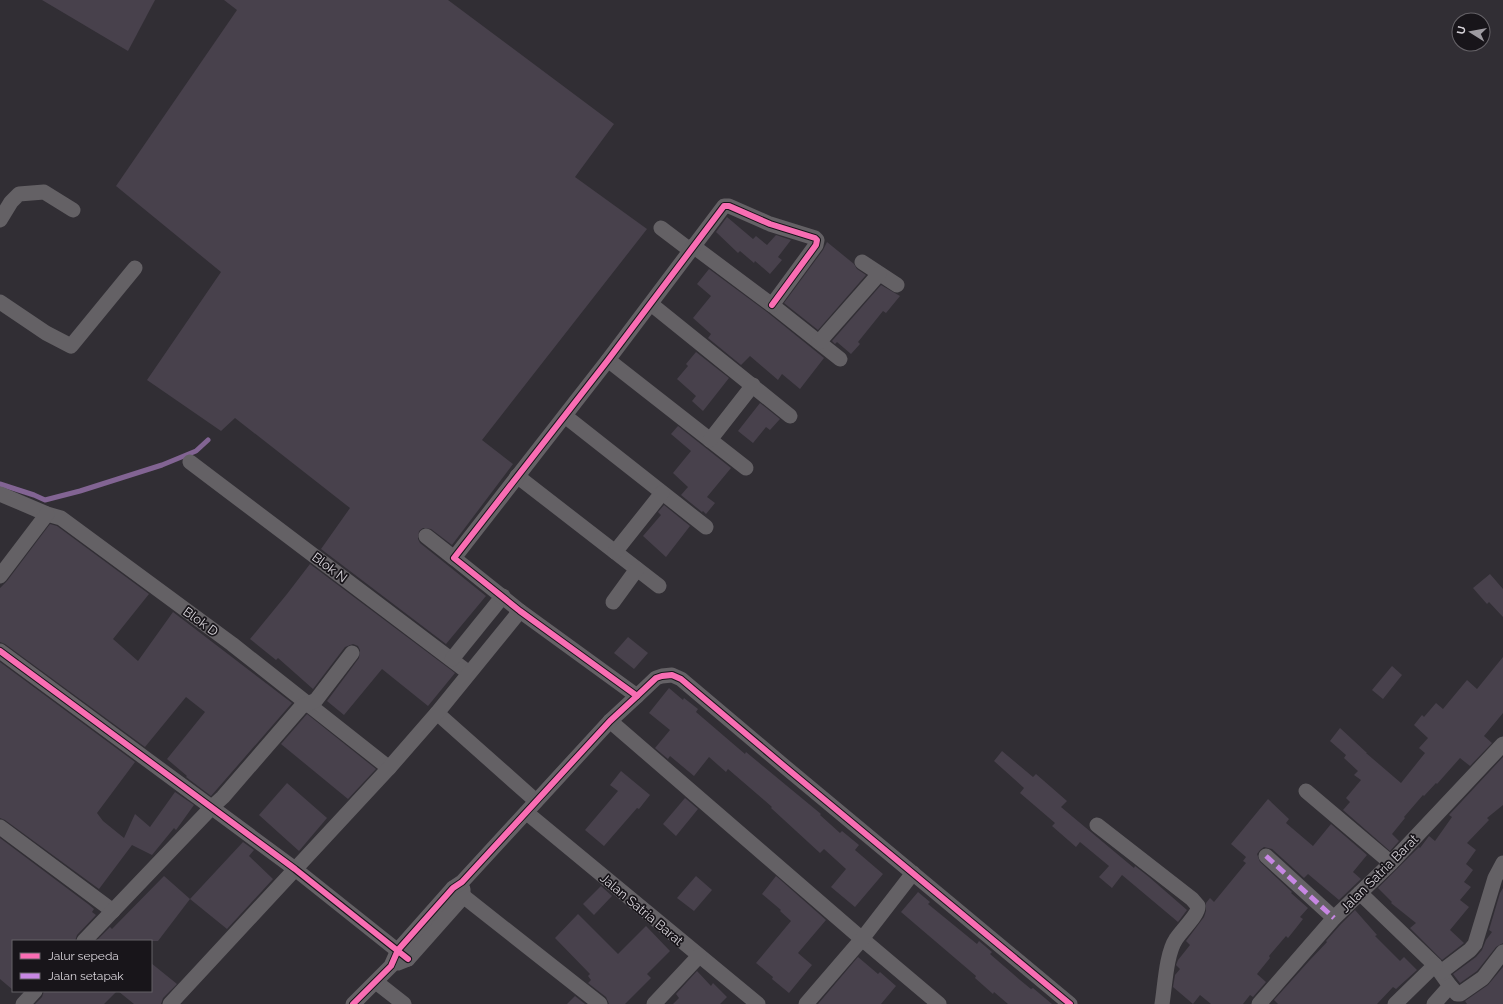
<svg xmlns="http://www.w3.org/2000/svg" width="1503" height="1004" font-family="Raleway,sans-serif">
	<style>
		.lines { fill: none; stroke-linecap: round; stroke-linejoin: round }
		.stream { stroke: #826493; stroke-width: 5 }
		.building { fill: #48414c }
		.street { stroke: #646165; stroke-width: 15 }
		.quiet { stroke: #c787e3; stroke-width: 5; stroke-dasharray: 10 5; stroke-linecap: butt }
		.cycleway-casing { stroke: #18151a; stroke-width: 8 }
		.cycleway { stroke: #f96db3; stroke-width: 6 }
		.labels { text-anchor: middle; stroke-width: 3.5; stroke-linejoin: round; paint-order: stroke }
		.street-label { font-size: 13px; fill: #d9d5db; stroke: #18151a }
	</style>
	<rect width="100%" height="100%" fill="#312e34"/>
	<g class="lines">
		<path class="stream" d="M0,484L34,495L45,500L80,491L162,465L196,451L208,440"/>
	</g>
	<g class="building">
		<path d="M42,0H155L128,51Z"/>
		<path d="M224,0H448L614,124L575,177L647,229L482,440L513,464L452,545L431,529L423,528L419,531L418,539L420,543L486,596L446,644L321,549L350,508L235,418L221,431L147,380L221,272L116,186L237,10Z"/>
		<path d="M727,217L753,239L756,236L767,245L776,235L791,240L778,257L782,260L770,274L755,261L754,263L740,251L738,253L716,232Z"/>
		<path d="M827,242L854,264L857,269L866,275L818,330L784,303L823,250Z"/>
		<path d="M709,269L767,312L824,358L800,389L782,374L778,380L750,356L741,365L708,338L711,334L693,318L711,296L697,284Z"/>
		<path d="M881,285L900,296L886,313L883,311L858,342L860,344L851,354L837,342L835,344L832,341Z"/>
		<path d="M696,352L729,378L703,411L692,401L696,396L677,379L688,366L686,364Z"/>
		<path d="M760,403L780,419L770,430L766,427L753,443L738,431Z"/>
		<path d="M678,426L731,468L707,497L715,503L706,514L703,511L702,512L681,495L688,487L673,473L691,451L671,434Z"/>
		<path d="M664,505L690,526L666,557L643,536L661,515L658,512Z"/>
		<path d="M50,524L57,526L149,594L113,639L138,661L173,612L292,703L211,796L186,777L187,776L167,759L205,712L186,697L145,747L5,644L0,642V588L7,581Z"/>
		<path d="M310,564L455,673L428,706L382,669L344,715L327,701L359,658L360,650L358,646L353,644L345,647L313,689L278,658L276,660L250,639L287,594Z"/>
		<path d="M1490,574L1503,589V617L1489,602L1487,604L1473,588Z"/>
		<path d="M628,637L648,653L634,669L614,653Z"/>
		<path d="M1503,657V713L1484,736L1492,743L1470,766L1460,758L1437,784L1436,783L1424,796L1423,795L1404,817L1405,818L1392,834L1399,841L1390,851L1343,810L1350,802L1346,798L1361,780L1354,775L1358,771L1344,758L1346,755L1330,741L1340,728L1367,753H1366L1401,783L1425,753L1419,748L1428,738L1414,725L1422,715L1424,717L1436,703L1443,709L1467,680L1477,689Z"/>
		<path d="M0,662L135,762L97,813L103,821L124,838L135,814L150,827L175,792L194,805L176,830L174,828L152,855L132,845L99,889L5,820L0,818Z"/>
		<path d="M1392,666L1402,675L1383,699L1372,690Z"/>
		<path d="M669,688L683,700L684,698L698,709L696,712L745,754L746,752L821,814L820,815L840,833L842,831L859,845L855,850L883,874L855,907L831,887L846,869L824,849L820,853L771,808L772,807L728,769L726,772L709,757L694,776L670,756L668,759L655,748L670,730L649,713Z"/>
		<path d="M307,714L376,769L348,799L281,744Z"/>
		<path d="M1002,751L1033,777L1036,774L1067,801L1061,807L1134,868L1135,866L1149,877L1187,910L1178,922L1122,875L1112,888L1099,877L1109,866L1080,842L1076,847L1052,826L1055,823L1020,793L1024,788L994,761Z"/>
		<path d="M1503,757V805L1487,818L1489,820L1467,843L1476,850L1466,864L1473,870L1464,882L1471,887L1460,900L1469,907L1450,930L1464,943L1442,960L1410,928L1416,923L1391,903L1392,902L1378,888L1419,847L1420,848L1429,836L1435,841L1452,817L1449,815Z"/>
		<path d="M621,771L650,795L639,809L637,808L604,846L585,830L618,791L610,785Z"/>
		<path d="M287,783L327,818L299,851L259,815Z"/>
		<path d="M685,798L698,809L676,836L663,824Z"/>
		<path d="M1268,799L1289,819L1286,823L1313,846L1331,824L1367,855L1353,872L1361,879L1339,900L1308,874L1304,878L1272,849L1264,847L1260,850L1257,854L1260,862L1292,892L1291,893L1308,908L1300,917L1303,919L1296,928L1288,938L1286,936L1269,956L1270,958L1257,974L1266,982L1253,997L1250,995L1243,1004H1211L1200,995L1193,1004L1173,987L1175,975L1180,969L1176,965L1178,960L1190,945L1186,941L1204,917L1206,911V903L1210,898L1214,902L1246,863L1243,861L1246,857L1231,844Z"/>
		<path d="M0,838L88,904L94,909L92,912L96,915L77,935L75,941H13V990L0,979Z"/>
		<path d="M243,842L254,850L249,856L273,879L227,929L190,899Z"/>
		<path d="M164,876L190,899L158,941H96L110,927L112,929Z"/>
		<path d="M696,876L712,890L694,911L677,898Z"/>
		<path d="M776,876L826,920L798,953L812,965L789,993L772,979L773,977L756,963L791,921L780,911L781,910L762,894Z"/>
		<path d="M601,886L612,896L594,915L583,904Z"/>
		<path d="M1503,888V943L1496,947L1477,971L1460,983L1453,974L1476,957L1482,950L1486,940L1492,932L1489,930L1500,893Z"/>
		<path d="M918,892L930,902L928,904L977,944L979,941L992,952L990,954L1020,980L1031,989L1033,988L1052,1004H1008L994,992L993,994L975,978L976,976L901,912Z"/>
		<path d="M1355,910L1377,935L1375,936L1400,961L1404,957L1417,970L1396,989L1393,987L1377,1004H1278L1274,1000L1309,961L1327,942L1326,941L1341,924Z"/>
		<path d="M578,914L618,954L646,926L670,951L647,974L651,978L625,1004H609L606,997L588,983L591,980L588,976L590,974L555,938Z"/>
		<path d="M858,957L878,974L880,972L896,986L881,1004H818Z"/>
		<path d="M151,963L177,984L163,998L161,1004H134L118,991H151Z"/>
		<path d="M1503,967V1004H1467L1465,1001L1488,985Z"/>
		<path d="M697,971L711,986L713,983L727,997L720,1004H673L679,998L676,994Z"/>
		<path d="M44,991H117L104,1004H35L42,997Z"/>
		<path d="M575,996L585,1004H567Z"/>
	</g>
	<g class="lines">
		<g class="street">
			<path d="M0,220L11,202L19,194L44,192L73,210"/>
			<path d="M661,228L690,250"/>
			<path d="M693,246L772,305L840,359"/>
			<path d="M862,262L897,285"/>
			<path d="M0,302L46,333L71,346L135,268"/>
			<path d="M651,304L790,416"/>
			<path d="M819,342L879,274"/>
			<path d="M608,360L746,468"/>
			<path d="M565,416L706,527"/>
			<path d="M710,440L753,385"/>
			<path d="M190,462L469,673"/>
			<path d="M517,476L659,586"/>
			<path d="M0,494L47,514L61,518L232,644L389,768"/>
			<path d="M426,536L454,558"/>
			<path d="M615,552L662,493"/>
			<path d="M0,576L47,514"/>
			<path d="M613,602L637,569"/>
			<path d="M0,651L295,869L408,959"/>
			<path d="M452,659L503,596"/>
			<path d="M637,696L520,611L454,558L608,360L724,206H729L770,224L815,238L817,240L816,245L772,305"/>
			<path d="M437,713L536,801"/>
			<path d="M610,721L862,939L939,1004"/>
			<path d="M1306,791L1391,863"/>
			<path d="M527,813L758,1004"/>
			<path d="M1097,825L1192,899L1198,906C1199,914 1181,931 1176,939C1166,954 1165,986 1162,1004"/>
			<path d="M0,827L113,911"/>
			<path d="M1266,856L1334,918"/>
			<path d="M453,888L600,1004"/>
			<path d="M1360,893L1435,965L1450,986L1457,994H1460L1483,978L1503,952"/>
			<path d="M84,941L212,807L223,797L301,707L316,700L352,653"/>
			<path d="M398,963L408,959L463,897V889"/>
			<path d="M1441,972L1470,950L1475,944L1495,878L1503,863"/>
			<path d="M376,982L404,1004"/>
			<path d="M23,1004L35,991"/>
			<path d="M170,1004L389,768L437,713L520,611"/>
			<path d="M353,1004L391,966L398,950L453,888L462,882L610,721L637,696L656,678L662,676L672,675L681,679L784,766L1070,1004"/>
			<path d="M654,1004L699,956"/>
			<path d="M806,1004L862,939L913,873"/>
			<path d="M1259,1004L1334,918L1391,863L1503,744"/>
			<path d="M1395,1004L1435,965"/>
			<path d="M1434,1004L1450,986"/>
		</g>
		<path class="quiet" d="M1266,856L1334,918"/>
		<g class="cycleway-casing">
			<g id="cycleway">
				<path d="M0,651L295,869L408,959"/>
				<path d="M637,696L520,611L454,558L608,360L724,206H729L770,224L815,238L817,240L816,245L772,305"/>
				<path d="M353,1004L391,966L398,950L453,888L462,882L610,721L637,696L656,678L662,676L672,675L681,679L784,766L1070,1004"/>
			</g>
		</g>
		<use href="#cycleway" class="cycleway"/>
	</g>
	<g class="labels">
		<g class="street-label">
			<text transform="translate(330 567) rotate(37)" y="5">Blok N</text>
			<text transform="translate(201 621) rotate(36)" y="5">Blok D</text>
			<text transform="translate(1379 873) rotate(-45)" y="5">Jalan Satria Barat</text>
			<text transform="translate(642 909) rotate(40)" y="5">Jalan Satria Barat</text>
		</g>
	</g>
	<rect x="12" y="940" width="140" height="52" fill="#18151a" stroke="#656267"/>
	<rect x="20" y="953" width="20" height="6" fill="#f96db3" stroke="#656267"/>
	<text x="48" y="960" font-size="12" fill="#d9d5db">Jalur sepeda</text>
	<rect x="20" y="973" width="20" height="6" fill="#c787e3" stroke="#656267"/>
	<text x="48" y="980" font-size="12" fill="#d9d5db">Jalan setapak</text>
	<g transform="translate(1471 32) rotate(281)"><circle r="19" fill="#18151a" stroke="#656267"/>
	<path d="M0-3L7 15L0 10L-7 15Z" fill="#9e9ba1"/>
	<text y="-6" font-size="11" font-weight="bold" text-anchor="middle" fill="#d9d5db">U</text>
	</g>
</svg>
